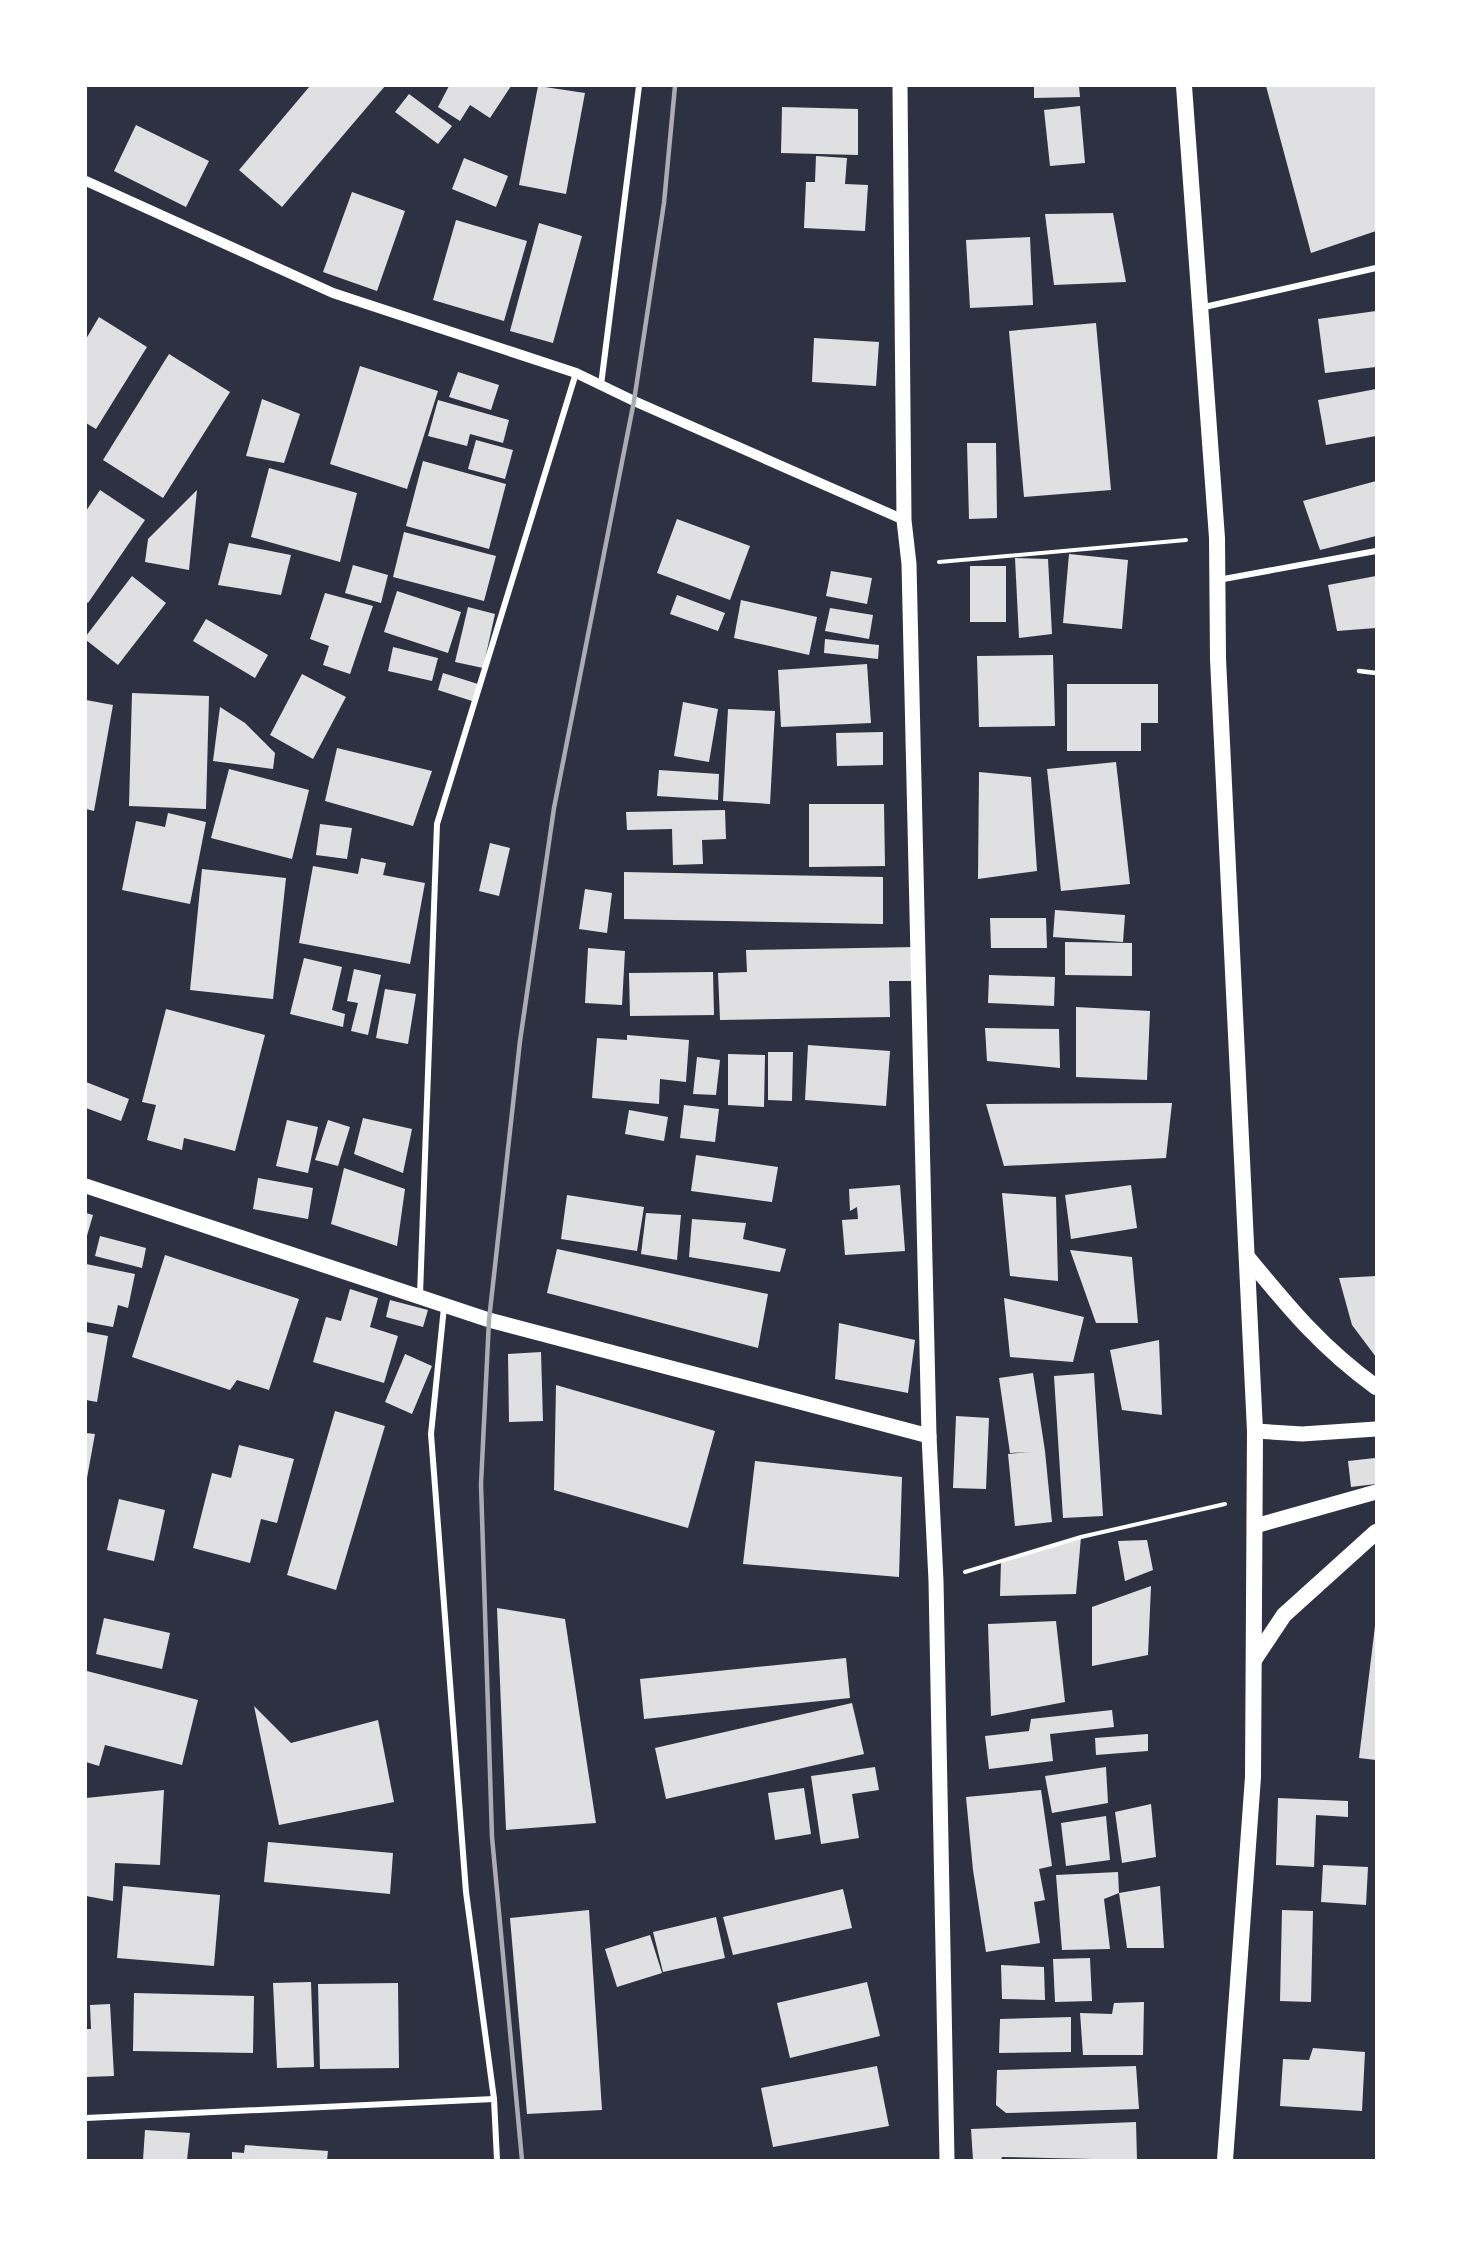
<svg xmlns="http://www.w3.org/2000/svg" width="1462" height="2246" font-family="Quicksand,sans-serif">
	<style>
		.building { fill: #e0e0e3 }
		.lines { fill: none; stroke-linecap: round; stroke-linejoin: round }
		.path { stroke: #fff; stroke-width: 4 }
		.service { stroke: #fff; stroke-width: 4.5 }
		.minor { stroke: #fff; stroke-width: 6 }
		.tertiary { stroke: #fff; stroke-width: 10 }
		.primary { stroke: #fff; stroke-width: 15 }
		.trunk { stroke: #fff; stroke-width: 16 }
		.rail { stroke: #abadb3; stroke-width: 4.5 }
	</style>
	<rect width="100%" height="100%" fill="#2d3142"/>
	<g class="building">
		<path d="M310,86H385L282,207L239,170Z"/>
		<path d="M449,86H511L490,118L470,105L460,121L438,107Z"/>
		<path d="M538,86L585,93L566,194L519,185Z"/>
		<path d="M1034,86H1079L1080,97L1034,98Z"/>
		<path d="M1266,86H1376V231L1311,253Z"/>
		<path d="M409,94L452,126L438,144L395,112Z"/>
		<path d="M1080,106L1085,163L1050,166L1044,110Z"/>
		<path d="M782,107L858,109V155L781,153Z"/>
		<path d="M136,125L209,161L186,207L114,171Z"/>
		<path d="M816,156L847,158L845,184L868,185L865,231L804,228L806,182H815Z"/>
		<path d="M464,158L508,176L496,207L452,189Z"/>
		<path d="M352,192L405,211L377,291L323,272Z"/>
		<path d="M1113,213L1126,282L1054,285L1045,214Z"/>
		<path d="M456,220L527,241L504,321L433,300Z"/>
		<path d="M539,223L582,236L553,343L510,331Z"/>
		<path d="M1030,237L1033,305L970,308L966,240Z"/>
		<path d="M1376,311V367L1325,373L1318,319Z"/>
		<path d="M99,317L147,347L96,429L86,423V339Z"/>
		<path d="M1096,323L1111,490L1024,497L1009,331Z"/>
		<path d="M814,338L879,342L876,386L812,382Z"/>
		<path d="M169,354L230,392L163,498L103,460Z"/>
		<path d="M360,366L438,391L407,489L330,464Z"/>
		<path d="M458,372L499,385L491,410L449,397Z"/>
		<path d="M1376,389V436L1326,445L1318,400Z"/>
		<path d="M262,399L300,414L284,463L246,456Z"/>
		<path d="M438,400L509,420L503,443L470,434L467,446L428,436Z"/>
		<path d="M476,440L513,450L505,479L468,469Z"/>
		<path d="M967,443H996L997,518L969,519Z"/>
		<path d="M423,461L506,484L489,549L406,526Z"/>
		<path d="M269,468L357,493L340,562L251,537Z"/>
		<path d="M1376,481V536L1320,550L1303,501Z"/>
		<path d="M100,490L145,520L88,603L86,602V511Z"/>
		<path d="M197,490L189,570L145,562L148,539Z"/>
		<path d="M677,519L750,546L730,600L657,573Z"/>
		<path d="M404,532L496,556L484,601L393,577Z"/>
		<path d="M229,543L291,555L281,595L218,585Z"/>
		<path d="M1069,554L1128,560L1122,629L1063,623Z"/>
		<path d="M1015,558L1048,559L1052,634L1019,638Z"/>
		<path d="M353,565L388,575L381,603L345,593Z"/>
		<rect x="970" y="566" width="36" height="56"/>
		<path d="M831,571L872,578L867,604L826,596Z"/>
		<path d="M132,576L166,603L118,665L86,640V636Z"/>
		<path d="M1376,576V628L1337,631L1328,585Z"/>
		<path d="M397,591L461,612L448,653L384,632Z"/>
		<path d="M325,593L373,606L350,674L323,665L329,646L310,639Z"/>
		<path d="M677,595L725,613L718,631L670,614Z"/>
		<path d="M741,600L817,617L809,655L734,638Z"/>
		<path d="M468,607L495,614L483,668L455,662Z"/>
		<path d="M830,608L873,615L869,639L825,631Z"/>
		<path d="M206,619L268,655L255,678L193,641Z"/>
		<path d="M825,639L879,645L878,659L824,653Z"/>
		<path d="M393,647L438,658L432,681L388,671Z"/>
		<path d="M1053,655L1055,726L979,727L977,656Z"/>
		<path d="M867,664L871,723L781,727L778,670Z"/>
		<path d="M443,673L478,684L472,701L438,690Z"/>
		<path d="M302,674L346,697L313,759L270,735Z"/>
		<path d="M1067,684H1158V723H1141V751H1067Z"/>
		<path d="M132,693L209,696L206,809L129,806Z"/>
		<path d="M86,700L113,705L94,811L86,809Z"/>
		<path d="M683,702L718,709L709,762L674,756Z"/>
		<path d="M220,707L245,723L275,753L273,769L213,761Z"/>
		<path d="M728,709L775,711L770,804L723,801Z"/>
		<path d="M883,732V765L837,766L836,733Z"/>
		<path d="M337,748L432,771L413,826L325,801Z"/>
		<path d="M1116,762L1130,884L1061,891L1047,769Z"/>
		<path d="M229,769L309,790L292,859L211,838Z"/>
		<path d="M659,770L719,774L718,800L657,796Z"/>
		<path d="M979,772L1031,777L1037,871L978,879Z"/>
		<path d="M809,804H884L885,866L809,867Z"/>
		<path d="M725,810L726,839L702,840L703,864L673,865L672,829L627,830L626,812Z"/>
		<path d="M168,813L206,822L190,904L122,890L136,821L165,827Z"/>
		<path d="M320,824L352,828L347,859L316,855Z"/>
		<path d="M490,843L510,848L499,896L479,891Z"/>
		<path d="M361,858L386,863L383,875L425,883L410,964L299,943L313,866L358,874Z"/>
		<path d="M202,869L286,878L273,999L190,990Z"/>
		<path d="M624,872L883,877V924L624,919Z"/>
		<path d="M585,889L612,893L607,933L579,929Z"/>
		<path d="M1055,910L1125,915L1123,942L1053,937Z"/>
		<path d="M990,918H1046L1047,948H991Z"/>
		<path d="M1065,942L1132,943V976L1065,975Z"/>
		<path d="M916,947L917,981H889L890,1017L720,1020L718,973L747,972L746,950Z"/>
		<path d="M588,948L625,951L622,1005L585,1003Z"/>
		<path d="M304,958L342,967L332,1010L345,1014L343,1027L290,1014Z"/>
		<path d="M354,969L381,975L368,1035L351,1031L358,1003L347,1001Z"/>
		<path d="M713,972L714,1015L630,1016L629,973Z"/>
		<path d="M989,975L1055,977L1054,1006L988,1003Z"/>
		<path d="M385,989L416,994L408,1044L376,1038Z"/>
		<path d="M1076,1007L1150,1011L1147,1080L1076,1077Z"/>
		<path d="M166,1009L265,1035L235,1151L184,1138L182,1150L147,1140L156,1105L142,1102Z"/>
		<path d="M985,1028L1059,1029L1060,1068L987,1061Z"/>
		<path d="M627,1035L689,1040L686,1082L660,1079L659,1104L592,1098L597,1038L627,1040Z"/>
		<path d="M808,1045L890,1051L886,1106L805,1100Z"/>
		<path d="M768,1052H793L792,1101L768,1100Z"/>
		<path d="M728,1054L765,1055L764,1107L728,1105Z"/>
		<path d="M697,1057L720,1060L716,1095L693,1094Z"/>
		<path d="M86,1082L129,1099L121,1121L86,1108Z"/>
		<path d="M1172,1103L1166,1158L1004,1166L986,1104Z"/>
		<path d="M684,1105L719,1109L715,1142L680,1138Z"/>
		<path d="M629,1110L668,1117L664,1141L625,1134Z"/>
		<path d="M363,1118L412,1129L403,1173L354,1154Z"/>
		<path d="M287,1120L318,1127L308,1173L276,1166Z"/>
		<path d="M328,1120L350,1127L338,1166L315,1160Z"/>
		<path d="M696,1155L778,1167L772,1202L691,1191Z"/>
		<path d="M344,1168L405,1189L397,1246L331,1224Z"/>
		<path d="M258,1178L313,1188L308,1219L253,1209Z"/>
		<path d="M900,1185L905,1251L845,1255L842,1220L858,1219L857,1207L850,1211L849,1189Z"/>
		<path d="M1131,1185L1137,1228L1071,1239L1065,1195Z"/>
		<path d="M1002,1193L1056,1197L1058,1281L1010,1276Z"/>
		<path d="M567,1195L644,1207L637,1251L561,1239Z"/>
		<path d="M86,1213L93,1215L86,1239Z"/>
		<path d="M646,1213L681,1215L677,1260L641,1254Z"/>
		<path d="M692,1219L746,1223L743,1239L786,1249L780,1272L689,1257Z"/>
		<path d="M100,1236L146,1248L142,1268L95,1256Z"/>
		<path d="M557,1249L768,1294L758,1348L547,1293Z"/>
		<path d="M1070,1250L1132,1257L1138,1323H1096Z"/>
		<path d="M165,1255L299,1299L269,1390L237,1380L230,1390L132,1357Z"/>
		<path d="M86,1264L135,1274L128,1308L118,1305L113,1327L86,1322Z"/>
		<path d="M1376,1276V1357L1352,1325L1339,1278Z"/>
		<path d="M350,1289L378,1298L370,1327L398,1336L384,1383L313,1362L326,1317L341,1321Z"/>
		<path d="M1004,1298L1084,1317L1073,1362L1010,1357Z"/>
		<path d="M390,1300L428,1310L423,1327L386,1317Z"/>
		<path d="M839,1323L915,1340L908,1393L835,1379Z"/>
		<path d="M86,1332L108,1336L97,1402L86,1400Z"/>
		<path d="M1159,1340L1162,1415L1122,1410L1110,1350Z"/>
		<path d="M541,1352L543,1421L509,1422L508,1354Z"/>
		<path d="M405,1354L432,1366L412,1414L385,1402Z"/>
		<path d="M1033,1373L1045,1451L1052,1522L1015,1526L1008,1454L1030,1452L1010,1453L999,1378Z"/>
		<path d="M1094,1373L1103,1516L1063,1518L1054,1376Z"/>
		<path d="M556,1385L715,1431L688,1528L554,1490Z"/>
		<path d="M335,1411L385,1426L336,1590L287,1575Z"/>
		<path d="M956,1416L989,1418L986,1489L953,1488Z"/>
		<path d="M86,1433L95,1434L87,1478H86Z"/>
		<path d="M239,1445L294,1459L277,1523L261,1519L250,1563L193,1548L212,1473L231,1478Z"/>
		<path d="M1375,1458L1376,1484L1351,1487L1348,1461Z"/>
		<path d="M755,1461L902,1477L899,1577L743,1564Z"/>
		<path d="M119,1499L165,1510L154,1561L107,1550Z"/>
		<path d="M1081,1537L1076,1594L1000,1596L1001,1561Z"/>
		<path d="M1147,1540L1153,1570L1125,1581L1118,1541Z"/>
		<path d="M1151,1586L1148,1655L1092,1666V1607Z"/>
		<path d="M497,1608L565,1619L596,1823L506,1830Z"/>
		<path d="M104,1618L170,1633L162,1669L96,1654Z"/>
		<path d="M1056,1621L1065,1702L991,1716L988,1624Z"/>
		<path d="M1375,1626H1376V1760L1359,1758Z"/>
		<path d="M846,1658L850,1698L644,1719L640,1679Z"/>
		<path d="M87,1671L198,1700L182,1765L105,1745L99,1766L86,1762Z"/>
		<path d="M852,1703L864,1754L666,1799L655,1748Z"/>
		<path d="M254,1706L291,1743L378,1720L394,1802L279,1825Z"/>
		<path d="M1112,1710L1114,1727L1050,1734L1053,1761L989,1769L985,1736L1029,1731L1031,1719Z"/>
		<path d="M1148,1734V1751L1096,1755L1095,1738Z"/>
		<path d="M875,1767L879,1790L852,1794L859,1838L821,1844L811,1776Z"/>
		<path d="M1106,1767L1108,1803L1052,1813L1045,1776Z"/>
		<path d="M804,1788L811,1834L775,1840L768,1793Z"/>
		<path d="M164,1790L160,1865L115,1863L113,1901L86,1896V1798Z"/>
		<path d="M1041,1790L1052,1866L1039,1869L1045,1900L1034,1902L1040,1943L986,1952L973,1870L966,1797Z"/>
		<path d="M1278,1798L1348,1801V1817L1316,1815L1314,1867L1276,1865Z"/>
		<path d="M1151,1804L1156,1857L1122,1863L1115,1812Z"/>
		<path d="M1106,1816L1110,1860L1066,1866L1061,1823Z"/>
		<path d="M268,1842L393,1853L390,1894L264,1882Z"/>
		<path d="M1323,1865L1368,1867L1366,1905L1321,1902Z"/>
		<path d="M1118,1872L1119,1893L1160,1886L1164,1948H1127L1119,1893L1104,1899L1110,1949L1062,1950L1056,1875Z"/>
		<path d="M123,1886L220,1895L214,1966L117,1958Z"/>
		<path d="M843,1889L852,1928L733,1955L723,1917Z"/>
		<path d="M589,1910L602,2110L527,2114L510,1918Z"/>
		<path d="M1282,1910L1313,1911L1311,2002L1280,2001Z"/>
		<path d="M716,1917L725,1958L663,1972L653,1932Z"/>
		<path d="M650,1935L662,1973L617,1987L605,1949Z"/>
		<path d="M1090,1958L1092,2001L1055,2002L1053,1959Z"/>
		<path d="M1001,1965L1044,1967L1045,2000L1002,1999Z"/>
		<path d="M311,1982L314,2067L277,2068L273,1983Z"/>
		<path d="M867,1982L880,2036L790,2058L777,2003Z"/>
		<path d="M398,1983L399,2068L320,2069L318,1984Z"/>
		<path d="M134,1993L254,1996L253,2053L133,2051Z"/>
		<path d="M1144,2002L1143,2055H1083L1080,2013L1112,2014L1114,2003Z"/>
		<path d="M110,2004L114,2076L86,2077V2029H91L90,2005Z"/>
		<path d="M1071,2017V2052L999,2053L1000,2019Z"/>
		<path d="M1313,2048L1365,2052L1362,2111L1280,2106L1283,2059L1309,2060Z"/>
		<path d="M877,2066L889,2126L773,2147L761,2088Z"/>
		<path d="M1136,2066L1139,2109L1006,2113L996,2105L997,2070Z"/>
		<path d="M1136,2122L1137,2160L1002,2157L1001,2160H973L971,2129Z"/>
		<path d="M145,2130L190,2133L187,2160H143Z"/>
		<path d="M245,2145L328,2151L327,2160H232V2152L244,2153Z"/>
	</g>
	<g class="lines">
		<g class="path">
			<path d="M939,562L1186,540"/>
			<path d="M965,1572L1081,1537L1225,1504"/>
		</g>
		<path class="service" d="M1359,671L1376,673"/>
		<g class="minor">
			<path d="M1200,308L1376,268"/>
			<path d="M601,385L639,86"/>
			<path d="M1218,580L1376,551"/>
			<path d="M420,1295L437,824L576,373"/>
			<path d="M444,1307L431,1434L466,1892L494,2099L497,2160"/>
			<path d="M86,2118L494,2099"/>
		</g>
		<path class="tertiary" d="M86,181L333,293L576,373L634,401L904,520"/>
		<g class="primary">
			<path d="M900,86L904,520L909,564L929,1436L936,1581L947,2160"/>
			<path d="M86,1186L489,1320L929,1436"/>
			<path d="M1255,1431L1302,1434L1376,1429"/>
			<path d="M1255,1526L1376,1492"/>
		</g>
		<g class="trunk">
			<path d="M1184,86L1217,538L1218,659L1255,1431L1253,1777L1225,2160"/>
			<path d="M1248,1258C1290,1309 1322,1348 1376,1387"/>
			<path d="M1254,1660L1284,1615L1376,1532"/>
		</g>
		<path class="rail" d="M522,2160L492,1837L481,1484L489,1320L520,1041L554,808L634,401L664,203L675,86"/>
	</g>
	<rect width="1462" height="2246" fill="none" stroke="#ffffff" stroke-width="174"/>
</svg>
